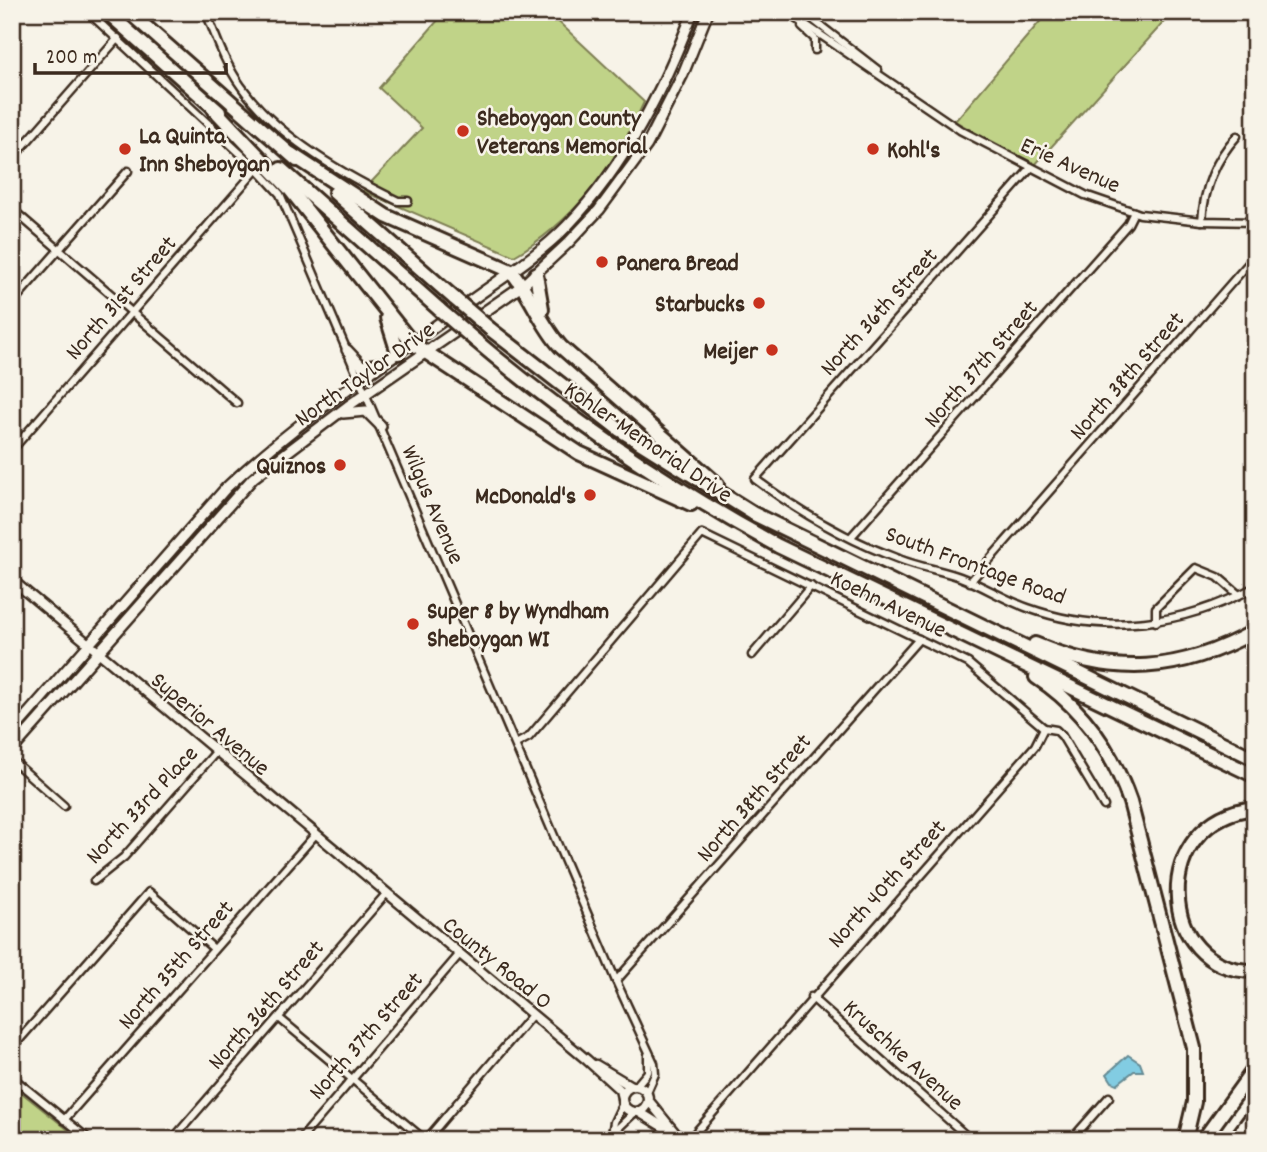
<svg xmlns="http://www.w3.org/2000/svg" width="1267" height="1152" font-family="Dekko,sans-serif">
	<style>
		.green { fill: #c0d388; stroke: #7e7e53; stroke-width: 2 }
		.water { fill: #82cce2; stroke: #668b94; stroke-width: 2 }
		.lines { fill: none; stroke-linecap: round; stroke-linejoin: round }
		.minor-casing { stroke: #3b2a1e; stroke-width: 11 }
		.tertiary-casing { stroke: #3b2a1e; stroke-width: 13 }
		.secondary-casing { stroke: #3b2a1e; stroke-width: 14 }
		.motorway-casing { stroke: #3b2a1e; stroke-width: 18 }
		.minor { stroke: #f7f3e8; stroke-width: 6 }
		.tertiary { stroke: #f7f3e8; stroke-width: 8 }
		.secondary { stroke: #f7f3e8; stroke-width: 9 }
		.motorway { stroke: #f7f3e8; stroke-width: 12 }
		.motorway-bridge-casing { stroke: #3b2a1e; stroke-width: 18; stroke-linecap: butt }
		.motorway-bridge { stroke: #f7f3e8; stroke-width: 12 }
		.poi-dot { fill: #c8321e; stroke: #f7f3e8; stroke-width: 2.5 }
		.labels { text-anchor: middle; stroke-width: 5; stroke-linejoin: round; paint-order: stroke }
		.poi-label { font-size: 24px; font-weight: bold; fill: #3b2a1e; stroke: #f7f3e8; text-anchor: start }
		.street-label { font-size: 24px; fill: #3b2a1e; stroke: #f7f3e8 }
	</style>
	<rect width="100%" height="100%" fill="#f7f3e8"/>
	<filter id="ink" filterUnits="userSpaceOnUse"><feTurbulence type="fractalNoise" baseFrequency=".0143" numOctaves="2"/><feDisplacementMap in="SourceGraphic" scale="14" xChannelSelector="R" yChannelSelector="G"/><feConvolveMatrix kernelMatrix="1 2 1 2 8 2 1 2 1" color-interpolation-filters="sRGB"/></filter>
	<g filter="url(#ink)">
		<g class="green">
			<path d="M445,12H548L644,102C616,164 574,222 514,256L363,191L422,128L379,88Z"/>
			<path d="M1048,12H1173L1034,166L955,121Z"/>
			<path d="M12,1085L81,1140H12Z"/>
		</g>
		<path class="water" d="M1128,1055L1140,1063L1143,1071H1134L1117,1084L1112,1082L1107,1074Z"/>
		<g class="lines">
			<g class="minor-casing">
				<g id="minor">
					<path d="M88,12L257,169L280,194L616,981L654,1063L655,1074L647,1092"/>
					<path d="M148,12L153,16"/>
					<path d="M206,12C216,37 225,64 241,86C275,135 344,175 398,201H408"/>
					<path d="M787,12L960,130L1085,195L1140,214L1202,221L1255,222"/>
					<path d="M803,12L878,70"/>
					<path d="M802,27L815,39V50"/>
					<path d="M12,159L118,38"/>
					<path d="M1030,169L755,479C799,512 847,540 899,559C919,567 940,570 960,577C984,586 1005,600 1028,608C1106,636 1184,625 1255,587"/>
					<path d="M12,209L237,403"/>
					<path d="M1202,221C1204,188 1215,160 1237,136"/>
					<path d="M12,303L128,171"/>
					<path d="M12,450L257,169"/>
					<path d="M851,537L1128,224L1134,212"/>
					<path d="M970,582L1255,256"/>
					<path d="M1156,622V608L1196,568L1218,577L1239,595"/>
					<path d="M752,655L811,586"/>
					<path d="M1044,728L1056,730L1062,736L1104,806"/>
					<path d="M516,744L529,737L702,534L968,663L1044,728"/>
					<path d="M12,760L64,806"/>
					<path d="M94,881L124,857L216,752"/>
					<path d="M616,981L919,639"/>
					<path d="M811,997L971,1140"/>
					<path d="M279,1018L425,1140"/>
					<path d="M12,1048L149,892L214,949"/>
					<path d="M12,1077L90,1140"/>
					<path d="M636,1086L648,1072V1055"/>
					<path d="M64,1120L315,835"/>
					<path d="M614,1132L635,1112"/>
					<path d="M172,1140L386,894"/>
					<path d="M300,1140L459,955"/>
					<path d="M426,1140L532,1015"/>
					<path d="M611,1140L614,1122L623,1103"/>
					<path d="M689,1140L1035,746L1044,728"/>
					<path d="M1071,1140L1109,1097"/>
				</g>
			</g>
			<g class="tertiary-casing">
				<g id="tertiary">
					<path d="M12,580L587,1060L620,1090L622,1098"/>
					<path d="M596,1065L631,1086"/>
					<circle cx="635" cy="1099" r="13"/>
					<path d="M649,1101L681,1140"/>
					<path d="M639,1112L665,1128"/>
				</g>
			</g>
			<g class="secondary-casing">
				<g id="secondary">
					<path d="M347,350L362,366L382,363"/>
					<path d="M343,413L366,411L381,426"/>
					<path d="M12,732L226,488C299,419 385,363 466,304C500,279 538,256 567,226C625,166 663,90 693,12"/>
					<path d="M12,750L253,478L348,406L523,285L568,243L599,210L647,145L683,74L708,12"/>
				</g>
			</g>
			<g class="motorway-casing">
				<g id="motorway">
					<path d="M107,12L219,112"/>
					<path d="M129,12L297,160"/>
					<path d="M214,109L288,187L412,343L579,453L691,504"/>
					<path d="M291,154L386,216L511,271C531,294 540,324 561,347L717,484"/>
					<path d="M281,169L440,310"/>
					<path d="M335,193L455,299"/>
					<path d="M536,274L542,309"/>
					<path d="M387,318L398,353"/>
					<path d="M490,329L620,430L754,514L1255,759"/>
					<path d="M475,340C568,419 670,487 778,546L1255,776"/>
					<path d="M1035,644C1114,677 1180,673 1255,631"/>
					<path d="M1036,677C1082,707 1112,750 1130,802L1194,1048V1102L1185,1140"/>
					<path d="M1255,808C1149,819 1155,972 1255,971"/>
					<path d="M1203,1140L1255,1068"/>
					<path d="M1235,1140L1255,1113"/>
				</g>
			</g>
			<use href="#minor" class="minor"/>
			<use href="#tertiary" class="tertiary"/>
			<use href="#secondary" class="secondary"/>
			<use href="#motorway" class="motorway"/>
			<g class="motorway-bridge-casing">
				<g id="motorway-bridge">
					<path d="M455,299L490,329"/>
					<path d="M440,310L475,340"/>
				</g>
			</g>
			<use href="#motorway-bridge" class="motorway-bridge"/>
		</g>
	</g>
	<g class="poi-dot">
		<circle cx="463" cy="131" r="7"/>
		<circle cx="125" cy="149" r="7"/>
		<circle cx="873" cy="149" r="7"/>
		<circle cx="602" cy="262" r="7"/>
		<circle cx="759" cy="303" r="7"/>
		<circle cx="772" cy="350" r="7"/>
		<circle cx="340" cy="465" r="7"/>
		<circle cx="590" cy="495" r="7"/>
		<circle cx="413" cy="624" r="7"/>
	</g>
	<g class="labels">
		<g class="poi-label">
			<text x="477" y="125">Sheboygan County<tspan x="477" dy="28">Veterans Memorial</tspan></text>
			<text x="139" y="143">La Quinta<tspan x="139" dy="28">Inn Sheboygan</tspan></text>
			<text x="887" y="157">Kohl's</text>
			<text x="616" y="270">Panera Bread</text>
			<text x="745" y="311" text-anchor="end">Starbucks</text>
			<text x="758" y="358" text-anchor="end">Meijer</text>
			<text x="326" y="473" text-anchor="end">Quiznos</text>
			<text x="576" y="503" text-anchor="end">McDonald's</text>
			<text x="427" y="618">Super 8 by Wyndham<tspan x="427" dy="28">Sheboygan WI</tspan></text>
		</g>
		<g class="street-label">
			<text transform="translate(1071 164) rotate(24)" y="8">Erie Avenue</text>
			<text transform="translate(120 297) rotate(-49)" y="8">North 31st Street</text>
			<text transform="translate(878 311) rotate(-48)" y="8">North 36th Street</text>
			<text transform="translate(980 363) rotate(-49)" y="8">North 37th Street</text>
			<text transform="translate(364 373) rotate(-35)" y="8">North Taylor Drive</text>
			<text transform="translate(1126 375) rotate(-49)" y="8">North 38th Street</text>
			<text transform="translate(649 441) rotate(34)" y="8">Kohler Memorial Drive</text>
			<text transform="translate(434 504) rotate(67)" y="8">Wilgus Avenue</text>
			<text transform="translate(976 564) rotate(20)" y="8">South Frontage Road</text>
			<text transform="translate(889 603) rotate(26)" y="8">Koehn Avenue</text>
			<text transform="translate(211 723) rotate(40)" y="8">Superior Avenue</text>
			<text transform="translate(753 797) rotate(-49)" y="8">North 38th Street</text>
			<text transform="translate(141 804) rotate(-47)" y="8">North 33rd Place</text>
			<text transform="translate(886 883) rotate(-48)" y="8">North 40th Street</text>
			<text transform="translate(498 962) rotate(39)" y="8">County Road O</text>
			<text transform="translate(175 964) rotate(-49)" y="8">North 35th Street</text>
			<text transform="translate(265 1004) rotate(-49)" y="8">North 36th Street</text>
			<text transform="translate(365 1035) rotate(-49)" y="8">North 37th Street</text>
			<text transform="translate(904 1054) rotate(42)" y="8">Kruschke Avenue</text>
		</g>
	</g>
	<rect width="1267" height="1152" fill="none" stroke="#f7f3e8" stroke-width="42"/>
	<rect x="21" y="21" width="1225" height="1110" fill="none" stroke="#3b2a1e" stroke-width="2.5" filter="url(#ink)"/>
	<path d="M35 63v10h191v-10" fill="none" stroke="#3b2a1e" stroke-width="3.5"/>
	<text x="46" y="63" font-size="21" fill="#3b2a1e" stroke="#f7f3e8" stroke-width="5" paint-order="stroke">200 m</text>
</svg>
